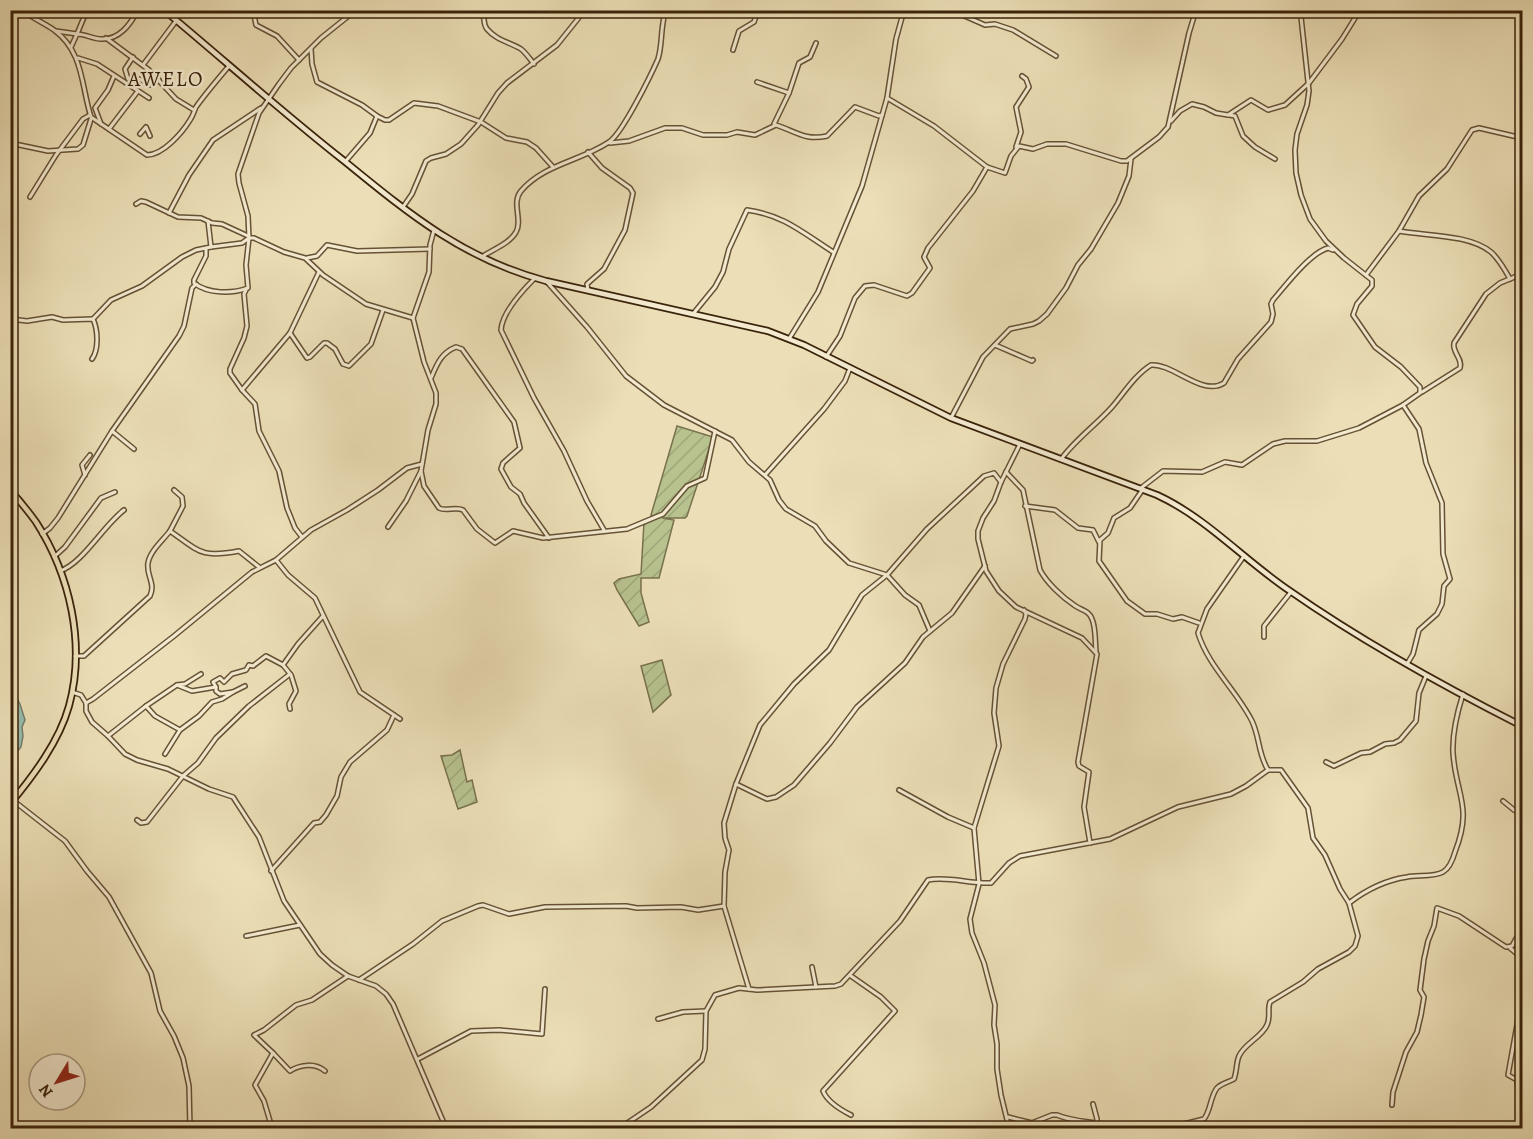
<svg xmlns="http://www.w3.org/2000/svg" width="1533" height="1139" font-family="Alegreya,serif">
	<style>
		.garden { fill: url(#garden-furrows); stroke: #78724d; stroke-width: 1.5 }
		.water { fill: url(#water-ripples); stroke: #737f6d; stroke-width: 1.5 }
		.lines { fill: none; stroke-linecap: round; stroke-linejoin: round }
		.street-casing { stroke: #665236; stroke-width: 6 }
		.secondary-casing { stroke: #3a230b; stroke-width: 8 }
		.primary-casing { stroke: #3a230b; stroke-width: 8 }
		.street { stroke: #f3ead0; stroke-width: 3 }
		.secondary { stroke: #f3ead0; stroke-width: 4.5 }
		.primary { stroke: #ecdfb7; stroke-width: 4.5 }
		.labels { text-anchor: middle; stroke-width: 5; stroke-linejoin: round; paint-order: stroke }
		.quarter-label { font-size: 21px; letter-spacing: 1.5px; fill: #3a230b; stroke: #f3ead0 }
	</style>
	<defs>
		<pattern id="garden-furrows" width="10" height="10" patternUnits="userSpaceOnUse" patternTransform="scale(1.5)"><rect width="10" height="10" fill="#b7c28f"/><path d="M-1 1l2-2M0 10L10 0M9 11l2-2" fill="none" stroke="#9ea67a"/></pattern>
		<pattern id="water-ripples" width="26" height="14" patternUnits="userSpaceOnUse" patternTransform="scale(1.5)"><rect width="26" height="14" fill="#99bdaf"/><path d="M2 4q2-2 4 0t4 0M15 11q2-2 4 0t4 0" fill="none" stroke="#7e998d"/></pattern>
	</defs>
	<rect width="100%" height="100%" fill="#ecdfb7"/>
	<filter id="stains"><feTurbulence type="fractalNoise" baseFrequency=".00333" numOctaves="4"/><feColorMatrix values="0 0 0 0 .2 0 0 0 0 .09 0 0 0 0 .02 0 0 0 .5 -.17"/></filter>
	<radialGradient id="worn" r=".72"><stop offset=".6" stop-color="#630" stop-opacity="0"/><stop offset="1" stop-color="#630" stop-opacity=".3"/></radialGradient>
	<g class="garden">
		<path d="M677,426L713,437L687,516L685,518H662L674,520L659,578H641V593L649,622L639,626L617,590L614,583L619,579L641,574L644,522L658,518L651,515Z"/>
		<path d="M662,660L671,695L653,712L641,666Z"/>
		<path d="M460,750L467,782L472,780L477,802L458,809L441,756L452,755Z"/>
	</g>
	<path class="water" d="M11,688L20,704L25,720L22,727L23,736L21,747L12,758Z"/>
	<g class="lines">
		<g class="street-casing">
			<g id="street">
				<path d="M22,10C32,18 44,23 54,30C84,52 81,86 91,117L147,155C163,155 182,133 190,120C193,116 194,111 196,107C206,93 218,79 229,66"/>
				<path d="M253,10L256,25L277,36L299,60"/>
				<path d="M481,10C486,17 482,23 487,29C496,40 509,42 521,49C526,53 530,59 534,64"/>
				<path d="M951,10L985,25L995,24L1013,30L1056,56"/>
				<path d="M1298,10L1301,17L1309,91L1307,105L1297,134L1295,150L1296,173L1301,195L1310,219L1326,241L1344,258L1372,280V286L1357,304L1353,315L1375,347L1401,367L1420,387V393L1403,405L1419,429L1426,463L1442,503L1443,554L1450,579L1444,586L1442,604L1437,614L1419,630L1413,654L1407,664"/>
				<path d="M56,31L77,34L87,10"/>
				<path d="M106,38L149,70L176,99L194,110"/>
				<path d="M71,47L77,34C85,34 93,39 101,39C119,40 130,25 138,10"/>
				<path d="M311,49L312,64L317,82L362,105L377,116L370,133L345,162"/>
				<path d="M733,50L739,31L754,22L758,10"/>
				<path d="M78,58L97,64L149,98"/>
				<path d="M143,65L176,21"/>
				<path d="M128,79L125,69L133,57"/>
				<path d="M129,79H139L151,85L159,80"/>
				<path d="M757,82L789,93"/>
				<path d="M887,98L934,126L987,167L1005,173L1011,156L1019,146L1033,149L1047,144H1066L1121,161H1127L1159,137L1168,127L1189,33L1196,10"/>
				<path d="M1229,115L1235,116L1243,136L1255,147L1275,159"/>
				<path d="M377,116L385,120H389L414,103L438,106L481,122L506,138L527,142L536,148L553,167"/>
				<path d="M1171,121L1180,111L1192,104L1204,107L1216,113L1228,115L1251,100L1268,110L1285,105L1309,83L1342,39L1360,10"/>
				<path d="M101,124L95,108L108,90L114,76"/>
				<path d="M774,124L789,93L799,63L810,57L816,43"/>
				<path d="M109,129L138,91"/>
				<path d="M140,134L146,127L150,136"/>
				<path d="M10,143L48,151L78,149L83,145L91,119"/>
				<path d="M610,143L629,141L665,128H682L703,135H727L737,132L755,135L776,125C795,131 805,141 827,136L855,107L879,116L882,115"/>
				<path d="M1016,147L1021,132L1016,107L1029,87L1026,79L1022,76"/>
				<path d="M588,152L602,168L630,188L633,193L625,230L604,269L587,284L588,290"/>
				<path d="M30,197L56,155L83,119L90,115"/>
				<path d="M136,204L141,201L146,202L178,217L201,218L212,223L222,224L248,236"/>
				<path d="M403,207L412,194L426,161L431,158L446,154L461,144L478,125L498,93L507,83L557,45L585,10"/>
				<path d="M169,213L189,175L213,140L261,108"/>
				<path d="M208,221L211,247L242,243L249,238H254L284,252L305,258L323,275L366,304L413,318"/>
				<path d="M1399,231C1426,236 1469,234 1491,252C1499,259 1505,270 1510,279"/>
				<path d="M206,248V256L194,280V283C208,294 232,294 248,288L246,265L249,238L248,216L239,183L238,174L259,113L279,84L291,68L321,38L356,10"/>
				<path d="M483,256C494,249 510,243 516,232C523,220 511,203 521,191C544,164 581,161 609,142C622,134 651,75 658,59C663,43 660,26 666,10"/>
				<path d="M307,258L317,256L327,245L357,251L430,249"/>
				<path d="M1366,275L1399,231L1419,196L1447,169L1472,130L1479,128L1522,138"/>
				<path d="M535,278C523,290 502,313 501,330L534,398L564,451L587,501L604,530"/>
				<path d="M547,282L587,327L626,376L664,405L732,440L749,462L770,480L779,500L786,509L815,526L826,541L849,563L887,575L905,595L919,605L930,631"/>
				<path d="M693,314L715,287L723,272L729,249L747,210C784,215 803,233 833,252"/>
				<path d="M10,315L19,320L27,321L52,317L63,320L93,319C98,330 99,349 92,359"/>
				<path d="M93,319L111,300L142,286L182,257L196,250L211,247"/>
				<path d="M290,333L307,358L310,357L324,343H327L335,349L343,364L349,366L371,344L383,310"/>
				<path d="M789,339L818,292L862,186L887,98L896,39L904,10"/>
				<path d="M995,345L1032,361L1033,360"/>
				<path d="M826,357L840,336L855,298L865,286L874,285L907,296L912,293L930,268L924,257L928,248L973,191L987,167"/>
				<path d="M431,378C437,364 441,353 456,347L462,349L514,422L520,448L503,463L501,469L511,487L520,494L524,503L549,538"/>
				<path d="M242,390L230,373V369L244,338L247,326L244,294L246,290"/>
				<path d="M1422,392L1460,368C1463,358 1452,353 1454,343L1486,294L1500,283L1522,274"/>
				<path d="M951,418L983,357L1010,329L1033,324L1039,321L1047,314L1066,288L1078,265L1091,249L1118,203L1129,176L1131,159"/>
				<path d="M112,431L179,336L184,326L192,288L196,284"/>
				<path d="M1020,444L1001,482L994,501L983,518L978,531V539L986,571L999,591L1016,607L1082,638L1097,654L1078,762L1079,766L1089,772L1084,807L1090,843"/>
				<path d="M1062,458C1076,439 1096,425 1112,407C1124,393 1135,375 1151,365C1173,363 1202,397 1224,383L1238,359L1271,322L1273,314L1271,304L1273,300C1286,285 1310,253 1328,248L1333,250"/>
				<path d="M421,471L424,486L439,508C446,512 455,506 463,510L477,529L495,543L513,531L543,538L627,529L663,514L687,486L705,478L715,431"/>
				<path d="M1006,472L1023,490L1040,570C1047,583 1062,597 1074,605C1080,610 1089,610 1092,619C1096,628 1095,642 1096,652"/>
				<path d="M85,475L82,465L90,455"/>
				<path d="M765,475L824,409L845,381L850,368"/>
				<path d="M1141,488L1163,471L1202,472L1225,462L1242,465L1273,444L1285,441H1317L1359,428L1403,405"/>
				<path d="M1143,489L1130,508L1114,518L1108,533L1100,540L1099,561L1127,601L1145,614H1157L1173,619L1182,617L1199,623"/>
				<path d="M1025,506L1055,510L1078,528L1093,530L1099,542"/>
				<path d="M388,527L406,501L421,471L428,430L436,404V393L424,362L413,318L429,272L430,245L434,230"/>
				<path d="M170,531L183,506L182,497L174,490"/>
				<path d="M42,534L50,528L58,518L112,431L134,449"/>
				<path d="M302,537L295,528L287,508L279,471L259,431L255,404L242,390L290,333L319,272"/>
				<path d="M1244,556L1207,609L1198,633C1208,666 1237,691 1252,721C1260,738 1258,754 1268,770"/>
				<path d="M54,557L65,547L101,498L115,492"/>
				<path d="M276,560L288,575L315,598L360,692L400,719"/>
				<path d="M60,571C83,563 103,526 124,510"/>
				<path d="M1264,637V626L1291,592"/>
				<path d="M75,656H84L150,596C156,583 146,576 148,563C150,551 163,540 170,531C200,552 201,558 239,551L259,567"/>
				<path d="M283,665L291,675L296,691L289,704L290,709"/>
				<path d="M201,674L185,684L177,685L192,691L216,687L213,682L220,678L224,682L232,674L246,670L249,665L253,666L266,656L283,665L298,644L323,616"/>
				<path d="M177,685L146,706L155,716L180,730L199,716L212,702L222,699L233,692L220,694L216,691V687"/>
				<path d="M72,692L81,695L86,703L93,699L174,636L252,572L276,560L311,530L347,510L378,490L407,468L422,464"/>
				<path d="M233,692L245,686"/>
				<path d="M86,703V711L92,722L108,736L125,754L137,760L168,769L209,789L233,797L259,837L284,901L320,954L332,965L348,976L376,986L386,994L393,1004L446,1128"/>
				<path d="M1518,724L1522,716"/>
				<path d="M108,736L146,706"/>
				<path d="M165,754L180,730"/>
				<path d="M1326,762L1334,766L1361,753L1370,752L1385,744L1394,743L1400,740L1416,721L1419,693L1426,676"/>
				<path d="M736,784L767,799L776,797L794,785L830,743L857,707L905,663L923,637L952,613L985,566"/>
				<path d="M899,790L948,817L974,828"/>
				<path d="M10,798L65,841L87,871L109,897L151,973L160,1011L174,1036L183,1058L189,1086L190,1128"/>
				<path d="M1503,801L1514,810L1522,813"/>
				<path d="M137,820L141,823L147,822L183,776L198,763L216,738L249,706L290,674"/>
				<path d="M271,871L314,823L320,822L326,815L337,796L341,777L350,762L387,730L394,715"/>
				<path d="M1349,903C1366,890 1386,880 1407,877C1417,875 1435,877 1443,872C1450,868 1453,859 1455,852C1473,806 1456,796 1453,753C1452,733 1457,713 1463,694"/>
				<path d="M246,936L300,925"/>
				<path d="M1510,948L1522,958"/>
				<path d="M812,967L816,987"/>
				<path d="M851,976L881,997L895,1011L823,1091C827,1101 841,1110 851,1115"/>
				<path d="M359,980L413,944L442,921L478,906L483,905L509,914L545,907L626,906L637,908L681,907L698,910L724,906"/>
				<path d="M749,989L724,906L725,872L729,850L725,838L724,823L736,784L760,725L794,684L829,650L862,595L887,575L927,529L984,476L994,473L1001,482"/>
				<path d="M1522,1013L1519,1014L1508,1075L1517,1080L1518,1089L1522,1093"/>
				<path d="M658,1019L683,1012L706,1011"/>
				<path d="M273,1053L290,1071C301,1064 315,1063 325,1071"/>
				<path d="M418,1059L471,1031L499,1030L542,1034L545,989"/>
				<path d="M1093,1104L1097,1119L1096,1128"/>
				<path d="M1392,1105L1393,1092L1406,1052L1417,1032L1421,1015L1424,997L1420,990L1424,959L1428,941L1434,926L1437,908L1459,916L1506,947L1512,946L1522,928"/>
				<path d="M1008,1117L1032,1123L1052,1115H1057C1076,1123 1098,1121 1117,1128"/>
				<path d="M272,1128L264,1101L255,1085L273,1053L254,1035L264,1030L296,1005L312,1000L348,976"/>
				<path d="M620,1128L651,1107L702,1060L705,1049L706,1011L715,995L739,988L757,990L835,986L841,984L900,921L928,880C948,876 970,884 991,883L1009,863L1020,856L1110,839L1178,807L1231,794L1246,786L1268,770H1281L1308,808L1313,838L1325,855L1340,889L1349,903L1358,936L1355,946L1349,952L1318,969L1303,982L1270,1002C1267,1009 1271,1017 1267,1025C1261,1038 1245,1043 1239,1056C1236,1063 1237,1071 1234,1079C1229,1082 1222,1083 1217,1088C1210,1097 1211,1110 1204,1119L1180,1125L1181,1128"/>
				<path d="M1009,1128L1001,1095L997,1069V1044L994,1025L995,1005L984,963L972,933L970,919L979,884L974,828L999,746L994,713L996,688L1003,664L1025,619L1026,614L1024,610"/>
				<path d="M1174,1128L1180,1125"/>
			</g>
		</g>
		<g class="secondary-casing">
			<path id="secondary" d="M164,10C224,60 282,112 343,160C408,213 463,259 546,281L768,331L804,345L951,418L1157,495C1207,518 1245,561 1290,591C1363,642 1443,686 1522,726"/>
		</g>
		<g class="primary-casing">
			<path id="primary" d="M10,490C19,500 28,511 36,522C70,575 86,644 69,706C59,742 33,776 10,804"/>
		</g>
		<use href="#street" class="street"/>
		<use href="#secondary" class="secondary"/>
		<use href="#primary" class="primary"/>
	</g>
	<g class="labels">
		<g class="quarter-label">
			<text x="166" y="86">AWELO</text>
		</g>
	</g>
	<rect width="1533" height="1139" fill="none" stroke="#ecdfb7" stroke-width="36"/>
	<rect x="12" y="12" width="1509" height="1115" fill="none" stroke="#3a230b" stroke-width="3"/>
	<rect x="18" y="18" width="1497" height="1103" fill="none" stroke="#3a230b" stroke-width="1.5"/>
	<g transform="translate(57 1082) rotate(232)"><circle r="28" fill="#f3ead0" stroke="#a99a81" stroke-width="1.5"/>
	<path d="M0-4.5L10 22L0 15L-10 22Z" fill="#8f2418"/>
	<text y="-9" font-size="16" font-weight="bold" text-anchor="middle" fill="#3a230b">N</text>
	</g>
	<rect width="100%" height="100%" filter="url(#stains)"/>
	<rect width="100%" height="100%" fill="url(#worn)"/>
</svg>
